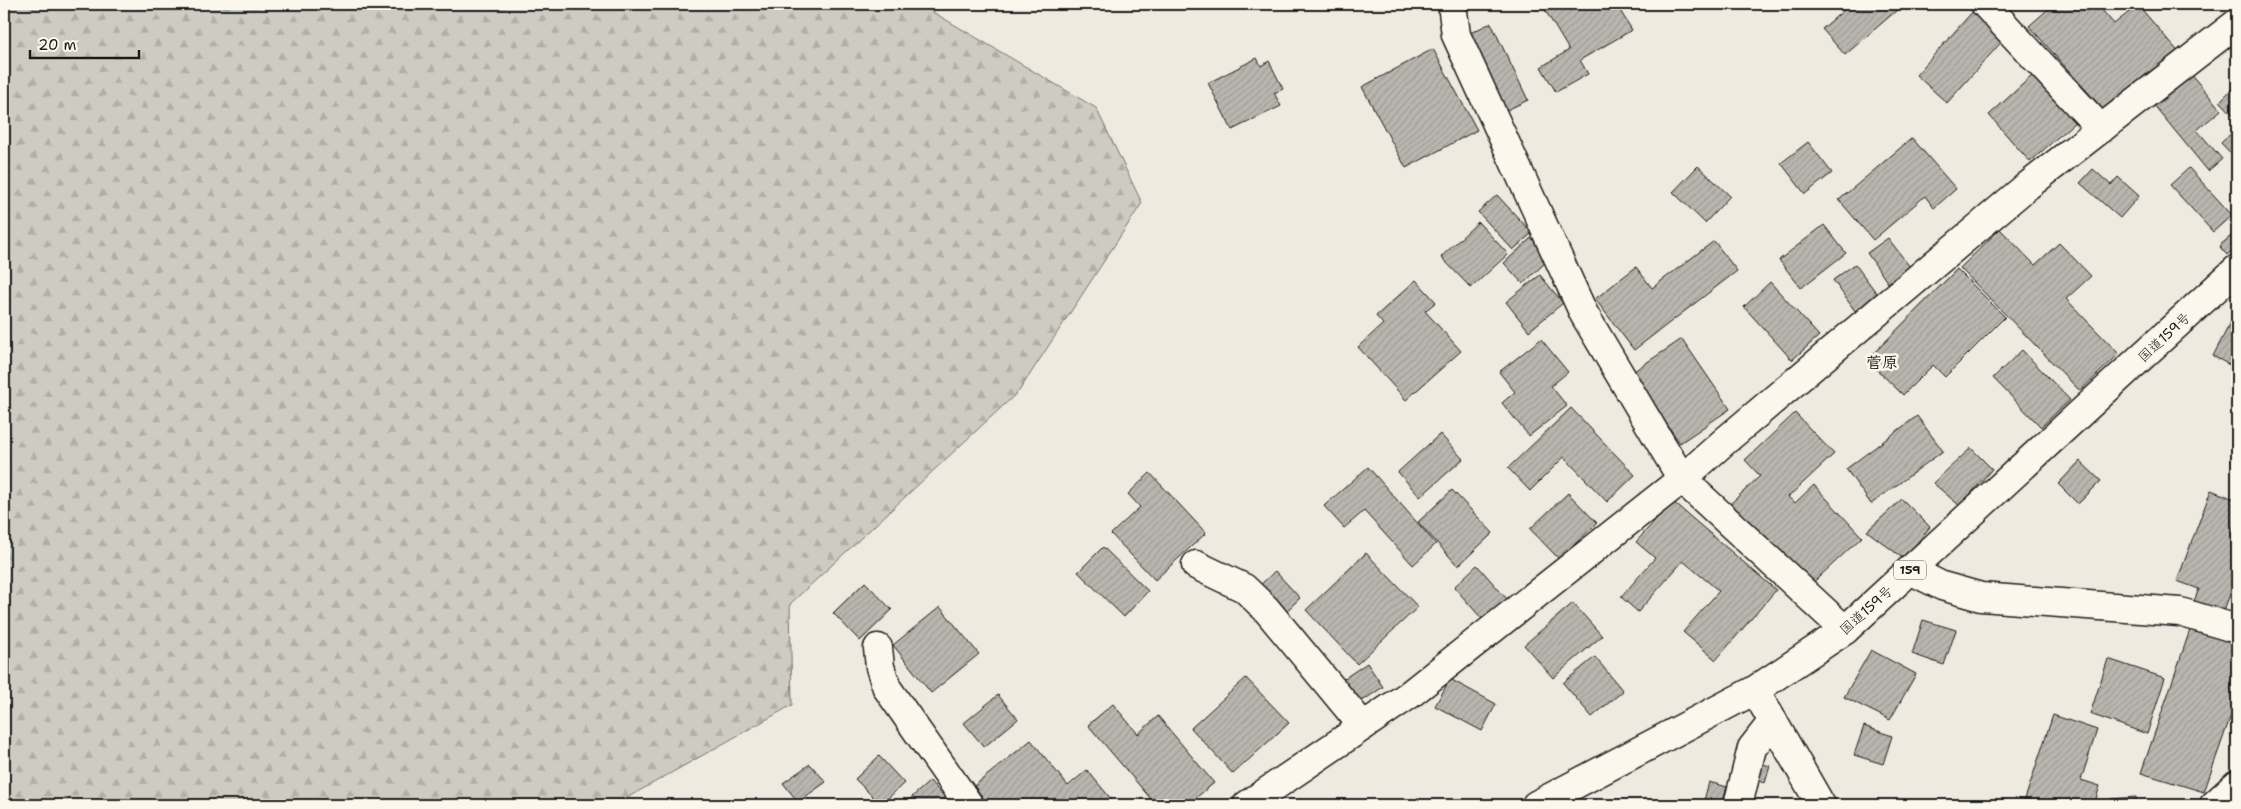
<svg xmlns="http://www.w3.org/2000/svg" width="2241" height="809" font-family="'Shantell Sans','Klee One',sans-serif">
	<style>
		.forest { fill: url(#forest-firs); stroke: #75746f }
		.building { fill: url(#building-hatch); stroke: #1c1c1c }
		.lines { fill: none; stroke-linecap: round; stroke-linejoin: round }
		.minor-casing { stroke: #1c1c1c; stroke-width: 31 }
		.highway-casing { stroke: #1c1c1c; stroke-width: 31 }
		.minor { stroke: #fbf7ec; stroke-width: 28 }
		.highway { stroke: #fbf7ec; stroke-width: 28 }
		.labels { text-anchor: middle; stroke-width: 5; stroke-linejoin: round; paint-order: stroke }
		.shield { fill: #fbf7ec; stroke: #5f5e5a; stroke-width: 1 }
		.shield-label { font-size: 12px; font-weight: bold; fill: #1c1c1c }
		.street-label { font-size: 14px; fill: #1c1c1c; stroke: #fbf7ec }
		.quarter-label { font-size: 16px; font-weight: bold; fill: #1c1c1c; stroke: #fbf7ec }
	</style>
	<defs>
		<pattern id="forest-firs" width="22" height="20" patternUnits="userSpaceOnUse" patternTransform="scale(1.25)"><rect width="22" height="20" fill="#ceccc2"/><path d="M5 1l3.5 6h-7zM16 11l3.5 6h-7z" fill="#b0afa6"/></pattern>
		<pattern id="building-hatch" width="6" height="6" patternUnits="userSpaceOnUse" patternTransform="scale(1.25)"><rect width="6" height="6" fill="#b9b6af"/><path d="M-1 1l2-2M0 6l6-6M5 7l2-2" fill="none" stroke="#9e9c96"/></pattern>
	</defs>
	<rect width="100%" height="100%" fill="#eeeadf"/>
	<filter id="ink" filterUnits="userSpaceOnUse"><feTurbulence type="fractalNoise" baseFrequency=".02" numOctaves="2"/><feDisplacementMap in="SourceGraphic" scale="10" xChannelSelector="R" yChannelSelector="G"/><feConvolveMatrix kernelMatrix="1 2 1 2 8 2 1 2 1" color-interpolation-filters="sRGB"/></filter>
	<g filter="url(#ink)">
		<path class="forest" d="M4,4H919L1096,108L1142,203L1019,391L790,604L792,705L614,805H4Z"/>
		<g class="building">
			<path d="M1557,4H1616L1632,30L1580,60L1588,74L1556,92L1541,67L1569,50L1545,10Z"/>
			<path d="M1851,4H1904L1845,55L1822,29Z"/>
			<path d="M2054,4H2097L2114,24L2138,5L2181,55L2110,117L2029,26Z"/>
			<path d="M1974,10L2005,38L1947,103L1916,75Z"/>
			<path d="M1491,23L1528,100L1505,111L1468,34Z"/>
			<path d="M1433,49L1477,130L1406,168L1362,87Z"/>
			<path d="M1257,58L1261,66L1269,61L1283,89L1274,93L1281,106L1232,130L1208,83Z"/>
			<path d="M2190,73L2221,110L2197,130L2222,159L2208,171L2153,104Z"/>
			<path d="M2034,74L2076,121L2030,162L1989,115Z"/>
			<path d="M2234,87L2237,90V119L2220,101Z"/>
			<path d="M2237,128V160L2221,143Z"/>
			<path d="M1912,138L1956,189L1934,208L1925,196L1873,240L1839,200Z"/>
			<path d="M1808,142L1832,173L1805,194L1781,163Z"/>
			<path d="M1698,166L1730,196L1705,223L1673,192Z"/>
			<path d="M2189,168L2232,215L2213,232L2170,185Z"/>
			<path d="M2093,169L2111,185L2118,177L2139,196L2120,218L2080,183Z"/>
			<path d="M1497,195L1532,233L1513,250L1478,212Z"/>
			<path d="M1478,222L1508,254L1471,288L1441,257Z"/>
			<path d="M1824,225L1846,253L1801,288L1779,260Z"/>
			<path d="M2000,229L2035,265L2059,243L2091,276L2066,299L2119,354L2080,391L1960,268Z"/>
			<path d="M2237,231V246L2227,255L2219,246Z"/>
			<path d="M1531,238L1550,258L1523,284L1504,263Z"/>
			<path d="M1888,238L1910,267L1888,283L1867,253Z"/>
			<path d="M1714,241L1737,271L1634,350L1595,299L1636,267L1652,288Z"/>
			<path d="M1855,264L1878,295L1855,311L1833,280Z"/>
			<path d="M1957,269L2005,317L1945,377L1933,365L1903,395L1867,360Z"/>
			<path d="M1540,275L1563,303L1529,331L1506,302Z"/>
			<path d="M1416,280L1436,302L1425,311L1461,351L1406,400L1358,347L1383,324L1376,316Z"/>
			<path d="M1770,282L1819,336L1792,360L1744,307Z"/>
			<path d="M2237,310V369L2213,356Z"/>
			<path d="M1541,339L1568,372L1551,386L1567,406L1529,436L1502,403L1515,392L1499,372Z"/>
			<path d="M1682,339L1730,409L1680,443L1631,373Z"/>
			<path d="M2022,350L2070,400L2041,427L1993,378Z"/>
			<path d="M1571,408L1635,475L1607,502L1564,457L1530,491L1508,468Z"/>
			<path d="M1795,413L1834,454L1788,497L1795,503L1814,485L1862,537L1805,590L1727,507L1760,476L1745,460Z"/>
			<path d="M1917,416L1943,451L1871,504L1846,469Z"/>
			<path d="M1440,434L1463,459L1420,497L1398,472Z"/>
			<path d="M1971,448L1992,469L1960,506L1933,483Z"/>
			<path d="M2080,461L2101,481L2078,504L2058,484Z"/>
			<path d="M1368,467L1436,544L1413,565L1364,511L1344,528L1324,506Z"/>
			<path d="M1150,473L1206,533L1155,580L1111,534L1140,507L1128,494Z"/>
			<path d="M1452,490L1493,533L1458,566L1418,522Z"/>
			<path d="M2211,490L2237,500V516L2232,531L2237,532V575L2223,613L2194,601L2199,589L2177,581Z"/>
			<path d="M1568,493L1597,523L1559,559L1530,529Z"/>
			<path d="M1902,499L1930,527L1904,559L1867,531Z"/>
			<path d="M1672,501L1776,590L1716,660L1683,632L1719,591L1683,561L1638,612L1621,597L1655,558L1636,542Z"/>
			<path d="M1103,547L1148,591L1124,617L1078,572Z"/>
			<path d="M1366,553L1418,607L1357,664L1306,610Z"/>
			<path d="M1477,565L1507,599L1483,620L1454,587Z"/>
			<path d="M1275,571L1300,598L1279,618L1254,591Z"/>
			<path d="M865,582L892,610L860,641L833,613Z"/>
			<path d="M1573,603L1602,636L1553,678L1524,645Z"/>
			<path d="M940,607L979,654L931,693L893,645Z"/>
			<path d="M1923,620L1956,630L1944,665L1912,654Z"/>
			<path d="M2190,630L2237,643V698L2204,792L2141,773Z"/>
			<path d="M1871,650L1916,674L1890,720L1844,697Z"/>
			<path d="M1595,657L1623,691L1592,717L1563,683Z"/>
			<path d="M2108,659L2165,678L2147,734L2090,714Z"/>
			<path d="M1367,663L1383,687L1352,708L1336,684Z"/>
			<path d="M1246,678L1289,723L1233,774L1191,728Z"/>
			<path d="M1450,679L1496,704L1482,731L1435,706Z"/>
			<path d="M998,695L1018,719L984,747L964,723Z"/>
			<path d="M1113,704L1138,734L1158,716L1214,783L1187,805H1156L1088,725Z"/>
			<path d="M2053,715L2097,730L2081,780L2100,786L2094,805H2023Z"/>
			<path d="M1864,726L1892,736L1883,764L1854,755Z"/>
			<path d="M1031,740L1068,786L1087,770L1112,800L1105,805H989L974,786Z"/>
			<path d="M879,756L904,783L881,805L855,779Z"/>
			<path d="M1759,763L1770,766L1765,783L1753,779Z"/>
			<path d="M810,764L826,782L798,802L783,783Z"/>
			<path d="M930,781L952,805H903Z"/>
			<path d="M1709,782L1727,787L1722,805L1703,804Z"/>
			<path d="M2136,797L2137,805H2110V799Z"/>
		</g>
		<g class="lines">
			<g class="minor-casing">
				<g id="minor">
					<path d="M1452,4L1456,35L1584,314L1682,479L1845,630"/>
					<path d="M1985,4L2101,129"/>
					<path d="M1196,565L1244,588L1266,609L1363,726"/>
					<path d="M1910,570L1942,586L1981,597L2180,612L2237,629"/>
					<path d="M878,648L880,667L887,688L969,805"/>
					<path d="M1755,690L1821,805"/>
					<path d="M1247,805L1409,695L1682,479L1726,440L2026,187L2237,23"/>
					<path d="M1738,805L1752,748L1773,721"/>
					<path d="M2214,805L2237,784"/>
				</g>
			</g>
			<g class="highway-casing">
				<path id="highway" d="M1536,805L1755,690L1845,630L2237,269"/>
			</g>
			<use href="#minor" class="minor"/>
			<use href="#highway" class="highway"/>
		</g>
	</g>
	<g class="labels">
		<rect class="shield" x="1894" y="560.5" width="32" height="19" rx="4"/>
		<g class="shield-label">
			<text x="1910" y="574">159</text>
		</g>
		<g class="street-label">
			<text transform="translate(2164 337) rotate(-43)" y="5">国道159号</text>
			<text transform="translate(1866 610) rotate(-42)" y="5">国道159号</text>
		</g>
		<g class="quarter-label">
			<text x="1882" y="368">菅原</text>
		</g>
	</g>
	<rect width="2241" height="809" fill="none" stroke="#fbf7ec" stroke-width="20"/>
	<rect x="10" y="10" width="2221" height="789" fill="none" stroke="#1c1c1c" stroke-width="2" filter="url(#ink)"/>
	<path d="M30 50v8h109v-8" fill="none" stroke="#1c1c1c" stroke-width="2.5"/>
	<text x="38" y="50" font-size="15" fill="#1c1c1c" stroke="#fbf7ec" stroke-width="4" paint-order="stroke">20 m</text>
</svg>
